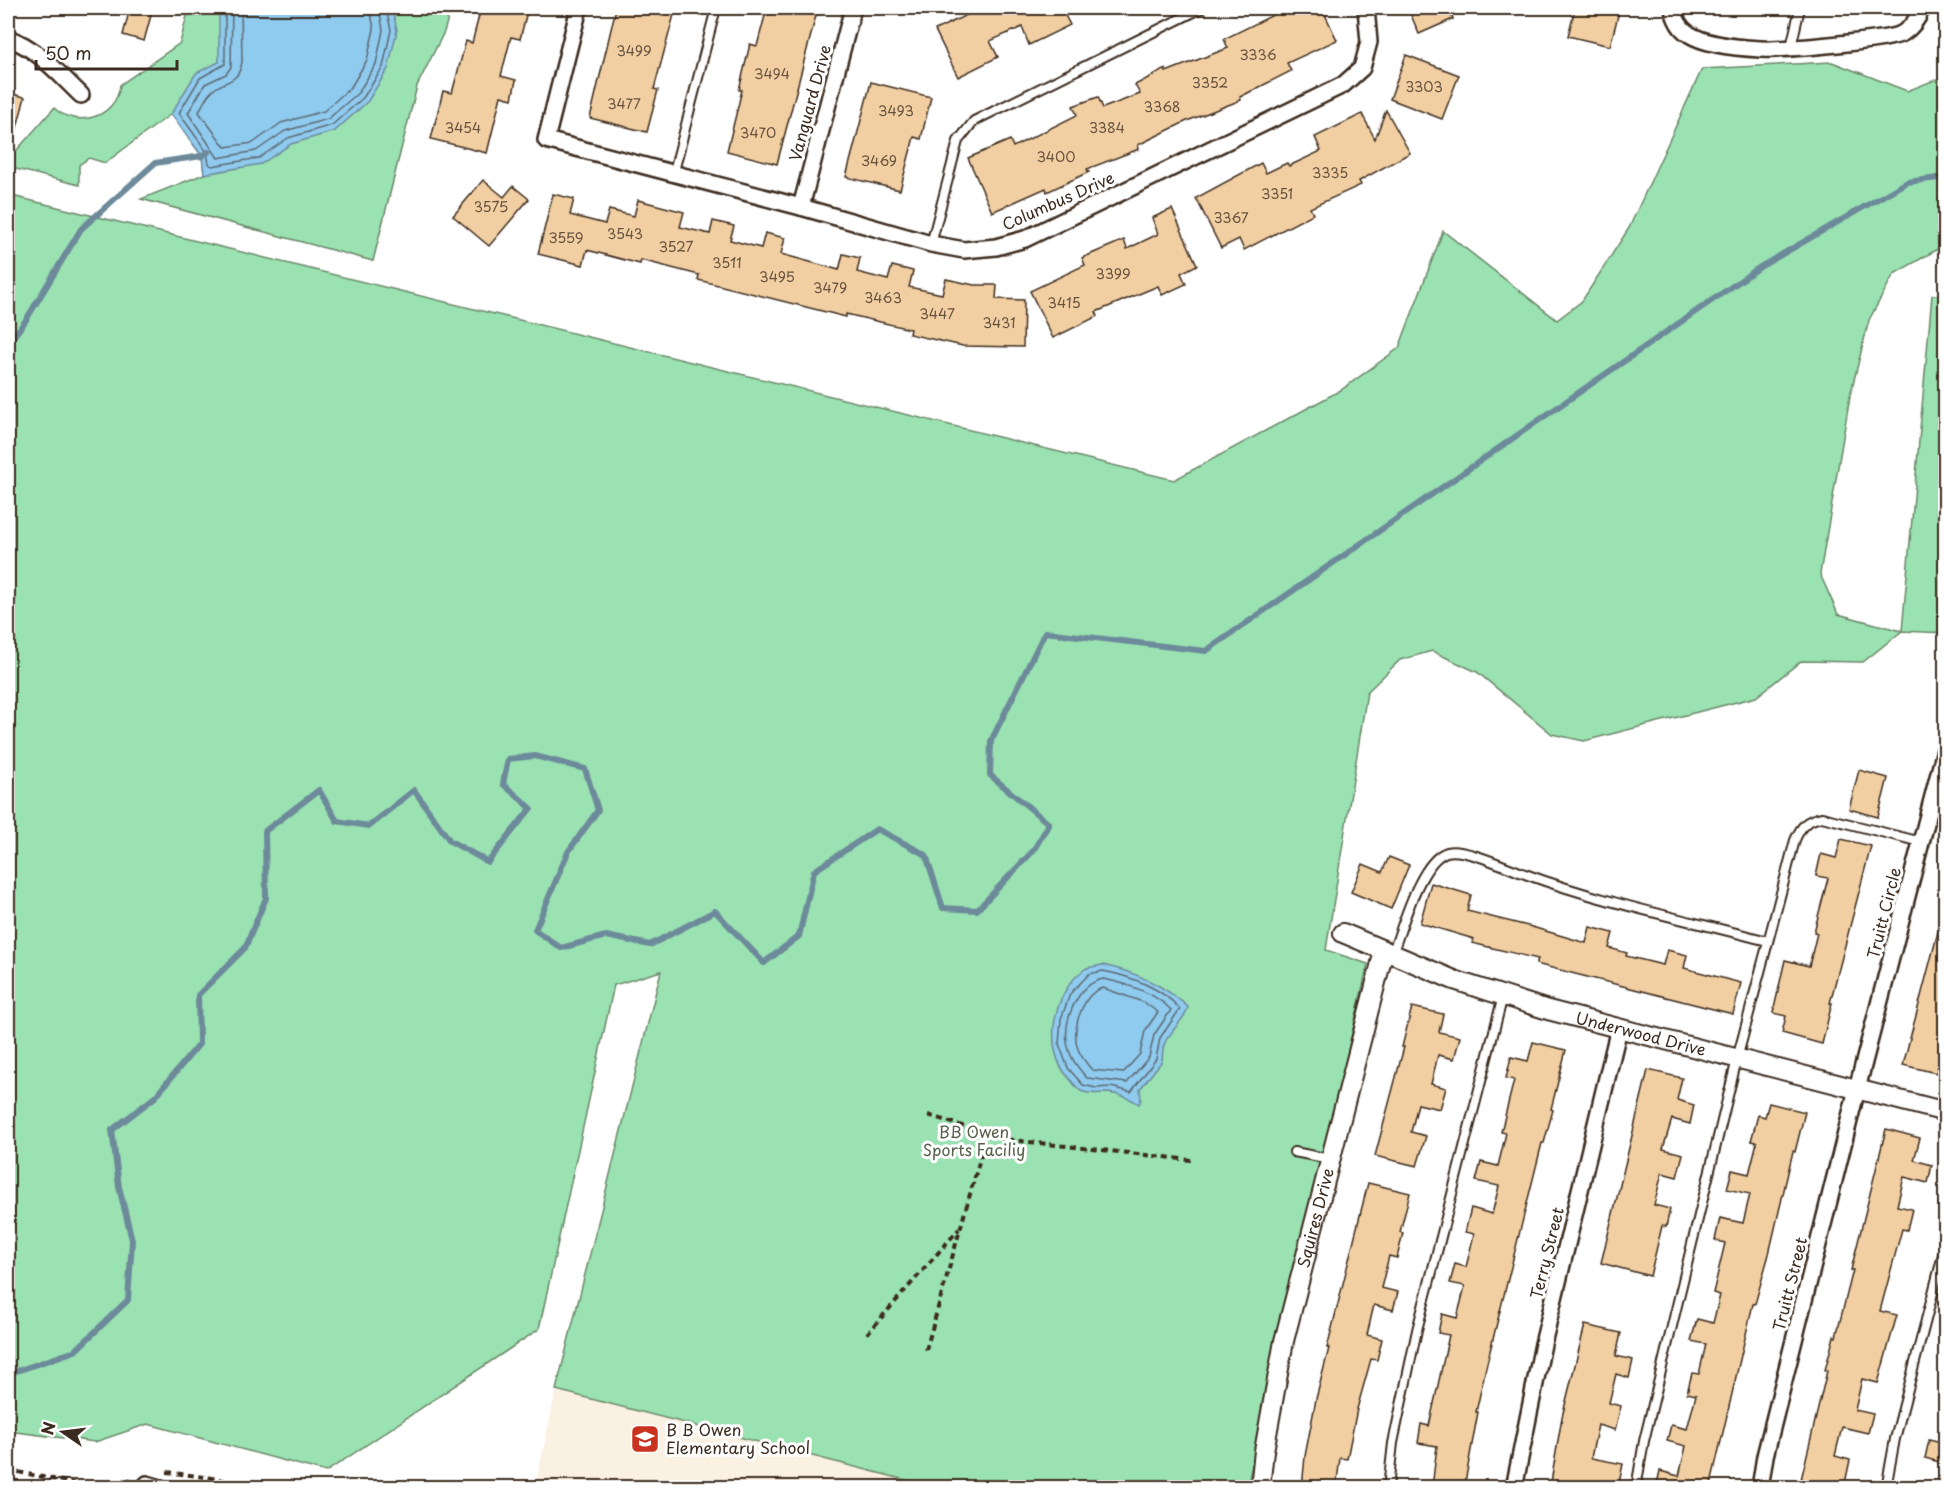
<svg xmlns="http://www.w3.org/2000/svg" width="1953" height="1495" font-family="'Playpen Sans',sans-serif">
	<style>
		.built { fill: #fbf1e3 }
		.green { fill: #9ae2b1; stroke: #6a8668; stroke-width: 1.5 }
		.water { fill: #8fcaef; stroke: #6d8a9b; stroke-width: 1.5 }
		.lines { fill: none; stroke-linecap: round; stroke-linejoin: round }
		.shore { stroke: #5d6a72; stroke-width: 1.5 }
		.stream { stroke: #6d8a9b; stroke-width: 6 }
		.building { fill: #f1cfa2; stroke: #3b2a1e; stroke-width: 1.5 }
		.service-casing { stroke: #3b2a1e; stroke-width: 12 }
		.minor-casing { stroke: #3b2a1e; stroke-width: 20 }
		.tertiary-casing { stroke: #3b2a1e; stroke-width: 22 }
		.path { stroke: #3b2a1e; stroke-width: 4; stroke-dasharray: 6 4.5; stroke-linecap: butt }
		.service { stroke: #fff; stroke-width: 8 }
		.minor { stroke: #fff; stroke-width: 15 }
		.tertiary { stroke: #fff; stroke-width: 18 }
		.labels { text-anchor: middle; stroke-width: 6; stroke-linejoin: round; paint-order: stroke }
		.number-label { font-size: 14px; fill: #68533f }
		.street-label { font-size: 16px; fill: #3b2a1e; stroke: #fff }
		.park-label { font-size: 16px; fill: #58614a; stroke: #fff }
		.poi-label { font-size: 16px; fill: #3b2a1e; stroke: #fff; text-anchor: start }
	</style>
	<rect width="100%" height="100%" fill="#fff"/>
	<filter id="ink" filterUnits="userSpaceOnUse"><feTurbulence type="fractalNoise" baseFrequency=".0167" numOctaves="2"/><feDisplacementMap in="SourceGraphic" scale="12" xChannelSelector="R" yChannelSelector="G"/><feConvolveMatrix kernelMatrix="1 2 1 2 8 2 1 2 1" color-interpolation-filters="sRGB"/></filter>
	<g filter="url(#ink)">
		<path class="built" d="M556,1390L933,1487L535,1488Z"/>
		<g class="green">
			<path d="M189,8H451L444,32L417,86L373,261L141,199L204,174L202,156L171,114L105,163L89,158L79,165V185L8,167V160L54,108C77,129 116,118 120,85L180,43Z"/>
			<path d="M1832,62L1907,91L1945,76V245L1894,274L1869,320L1850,396L1820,574L1838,614L1902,631L1932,295H1945V633L1902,631L1863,662L1801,661L1756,697L1584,741L1552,734L1477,672L1432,651L1400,660L1367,692L1326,950L1368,964L1247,1487H933L556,1390L661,971L614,985L539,1329L326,1472L148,1424L95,1442L8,1431V195L1174,480L1341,390L1399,348L1443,231L1557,320L1582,301L1629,228L1702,69Z"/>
		</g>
		<g class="water">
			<path d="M219,8H392L397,30L388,69L368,101L335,131L291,144L261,164L204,174L202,156L171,114L196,73L219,62Z"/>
			<path d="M1103,965C1135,972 1164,985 1188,1007L1185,1015L1166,1040L1163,1048L1162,1061L1140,1089L1141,1099L1139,1104C1130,1098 1119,1094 1108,1093C1099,1093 1089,1095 1081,1091C1076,1088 1072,1081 1068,1077C1042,1048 1053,991 1085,969C1090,966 1098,966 1103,965Z"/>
		</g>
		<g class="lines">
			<g class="shore">
				<path d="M225,8V64L200,78L179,113L207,152L209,164L212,166L259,158L288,138L332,125L363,98L383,67L391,30L386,8"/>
				<path d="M232,8L231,67L226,74L205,84L188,113L218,158L256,151L285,131L328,119L358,93L376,64L383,30L379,8"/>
				<path d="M241,8L242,62C238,85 224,79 212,91C206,96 202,106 199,112L225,147L253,143L281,123L324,111L351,87L367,60L374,29L370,8"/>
				<path d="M1103,971C1130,976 1162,988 1180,1009L1160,1038L1156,1059L1131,1092L1111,1087L1096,1088L1083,1085L1068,1068L1059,1044L1061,1019L1070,994L1089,974Z"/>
				<path d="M1103,979C1125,983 1156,993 1171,1010L1154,1035L1149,1057L1127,1083L1087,1078C1078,1068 1069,1057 1067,1042C1064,1018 1078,984 1103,979Z"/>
				<path d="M1103,988L1143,1002L1158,1012L1145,1031L1140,1054L1123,1073L1092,1070C1085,1062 1077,1052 1076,1041C1074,1023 1084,992 1103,988Z"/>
			</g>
			<g class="stream">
				<path d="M8,344L26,320L81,229L155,163L202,156L208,152"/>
				<path d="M8,1374L75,1351L128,1300L132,1240L119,1187L112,1130L155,1097L199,1044L198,995L245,948L266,898L265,831L319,790L337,821L369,826L414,790L450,841L488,862L531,808L503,784L508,759L535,756L585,769L598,810L568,852L535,930L561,948L606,936L650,945L715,911L764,963L799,936L814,871L877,829L926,855L943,908L977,910L1033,851L1049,824L990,775L991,741L1045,632L1206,651L1760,267L1907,182L1946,177"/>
			</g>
		</g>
		<g class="building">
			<path d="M130,8H153L144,41L123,35Z"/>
			<path d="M481,8H528L520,39L511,37L501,76L516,80L512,99L501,96L487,153L431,139L443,91L452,93L466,41L472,43Z"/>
			<path d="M616,8H661L675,11L654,89L658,90L647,132L590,118Z"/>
			<path d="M767,8H818L777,164L727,151L742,90H739L750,44L757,46Z"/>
			<path d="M981,8H1061L1070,25L1029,45L1022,27L990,41L998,57L958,77L935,30Z"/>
			<path d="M1270,8H1322L1337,40L1287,63L1291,71L1240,97L1241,100L1187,121L1138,145L1139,149L1087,169L1089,172L1047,192L1046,188L992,212L968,158L1010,140L1013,147L1077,115L1073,106L1098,97L1103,108L1140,94L1135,85L1165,69L1166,72L1228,48L1224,39L1273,15Z"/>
			<path d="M1408,8H1448L1453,19L1419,34Z"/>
			<path d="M1575,8H1620L1610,46L1568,36Z"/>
			<path d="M1406,55L1459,75L1442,119L1390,99Z"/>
			<path d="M871,82L931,97L921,139L914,137L900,190L846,177Z"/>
			<path d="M8,93L25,97L13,143L8,142Z"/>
			<path d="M1386,110L1410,153L1359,181L1361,185L1310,208L1313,214L1244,250L1239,239L1221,248L1196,198L1261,163L1266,173L1287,163L1289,166L1321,151L1315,137L1362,114L1375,139Z"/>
			<path d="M483,180L504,197L513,186L529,199L489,246L453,216Z"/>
			<path d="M553,194L574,199L570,215L605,224L609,210L634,216L638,200L684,212L680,227L710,234L713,221L734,226L730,240L761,248L765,233L785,238L781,254L839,270L843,254L860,258L857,272L888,280L892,266L913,271L909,287L942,294L946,279L974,285H997L996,299L1024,300L1023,347L963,346L909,334L910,329L846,314V317L698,280L699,275L641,260L640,264L587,250L583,265L538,254Z"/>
			<path d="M1172,209L1197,265L1181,273L1186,284L1162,295L1158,286L1096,312L1098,316L1053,338L1030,291L1085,265L1082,258L1124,240L1127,249L1158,234L1152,218Z"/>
			<path d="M1859,770L1888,778L1878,817L1849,809Z"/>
			<path d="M1841,839L1871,846L1830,1003H1832L1822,1044L1782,1033L1786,1016L1773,1013L1785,960L1809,966L1817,933L1814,932L1828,878L1816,876L1821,854L1836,858Z"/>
			<path d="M1389,857L1409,865L1391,909L1351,892L1363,864L1382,872Z"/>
			<path d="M1431,883L1471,895L1467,911L1532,927L1586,943L1590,927L1613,933L1609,948L1627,953L1626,956L1663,965L1667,950L1687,955L1684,968L1741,983L1733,1014L1536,964L1538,959L1472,943L1474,939L1420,923Z"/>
			<path d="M1940,924H1946V1037L1936,1073L1903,1065Z"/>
			<path d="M1412,1007L1443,1014L1439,1032L1460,1037L1454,1059L1438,1055L1431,1084L1446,1088L1440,1109L1418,1104L1411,1132L1426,1136L1417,1166L1375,1156L1404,1047H1402Z"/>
			<path d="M1533,1042L1566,1050L1551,1109L1553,1110L1544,1143H1542L1487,1363L1476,1412H1478L1464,1488H1432L1437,1446L1418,1443L1421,1424L1429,1426L1449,1335L1438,1333L1442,1314L1457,1318L1465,1286L1450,1283L1455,1264L1466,1267L1474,1234L1465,1232L1471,1208L1492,1214L1499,1186L1476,1181L1481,1162L1498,1166L1506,1133L1501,1132L1514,1080L1506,1078L1511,1057L1528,1061Z"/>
			<path d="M1648,1070L1682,1078L1677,1100L1694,1105L1690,1124L1672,1119L1663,1149L1683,1154L1677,1177L1662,1173L1654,1205L1670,1209L1666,1227L1662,1226L1650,1276L1601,1263Z"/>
			<path d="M1769,1103L1805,1112L1795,1152L1793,1151L1769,1254L1755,1304H1753L1710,1488H1656L1660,1471L1679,1476L1686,1446L1667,1441L1671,1425L1687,1429L1696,1395L1687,1393L1692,1373L1699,1374L1706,1344L1691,1341L1697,1319L1713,1323L1720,1295L1713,1293L1725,1243L1715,1240L1720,1218L1743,1223L1750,1194L1727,1189L1732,1170L1749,1174L1757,1142L1751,1141L1758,1115L1765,1117Z"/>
			<path d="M1886,1129L1920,1138L1914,1160L1932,1165L1928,1183L1904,1177L1897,1206L1912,1209L1907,1230L1902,1229L1880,1311L1897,1315L1878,1383L1862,1379L1855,1410L1873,1414L1868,1433L1842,1427L1835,1456L1850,1460L1844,1488H1799L1827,1371L1825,1370L1834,1336L1836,1337L1853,1270H1851Z"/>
			<path d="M1368,1183L1410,1193L1400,1232L1403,1233L1397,1258L1389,1256L1381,1288L1398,1292L1393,1310L1374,1305L1367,1335L1382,1339L1377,1360L1371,1359L1357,1409L1347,1459L1340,1458L1336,1488H1302L1305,1456L1316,1399L1329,1348H1327Z"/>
			<path d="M1585,1325L1621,1333L1616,1356L1633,1360L1629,1378L1616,1374L1609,1403L1621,1406L1615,1430L1598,1425L1591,1458L1623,1464L1618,1488H1550L1562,1417Z"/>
			<path d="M1929,1440L1946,1444V1464L1925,1458Z"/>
		</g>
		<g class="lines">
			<g class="service-casing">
				<g id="service">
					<path d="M1791,47L1800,8"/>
					<path d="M673,175L716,8"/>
					<path d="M931,244L958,141L974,121L1202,8"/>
					<path d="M1392,954C1402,929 1420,860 1447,852C1463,847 1508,868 1525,874C1604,903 1687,920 1768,941"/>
					<path d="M1294,1152L1330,1159"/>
					<path d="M1388,1488L1393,1443L1417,1330L1503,996"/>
					<path d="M1636,1488L1644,1441L1737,1059L1795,840C1801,826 1806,820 1822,817L1921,842"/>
					<path d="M1886,1488L1895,1439L1946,1243"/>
				</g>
			</g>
			<g class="minor-casing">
				<g id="minor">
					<path d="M579,8L546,140L801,207L931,244L964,250L996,247L1025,239L1343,85L1362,68L1369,42L1366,8"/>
					<path d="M1673,8C1675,18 1679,28 1689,34C1706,45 1741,48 1761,49C1780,50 1891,41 1903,33C1913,27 1918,18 1922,8"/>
					<path d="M8,38C37,48 59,74 81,95"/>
					<path d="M801,207L853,8"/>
					<path d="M146,1488L147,1484L161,1488"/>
					<path d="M1514,1488L1543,1344L1619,1028"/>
					<path d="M1760,1488L1765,1456L1857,1089L1946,746"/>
				</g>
			</g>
			<g class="tertiary-casing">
				<g id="tertiary">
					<path id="s1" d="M1343,933L1454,980L1548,1010L1946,1112"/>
					<path id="s2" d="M1260,1488L1264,1451L1284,1341L1384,951"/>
				</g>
			</g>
			<g class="path">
				<path d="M928,1115L1003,1139L1191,1160"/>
				<path d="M867,1334L959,1229"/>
				<path d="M926,1350L987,1134"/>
				<path d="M8,1470L97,1488"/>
				<path d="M167,1472L219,1479L252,1488"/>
				<path d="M119,1488L131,1480"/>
			</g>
			<use href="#service" class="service"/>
			<use href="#minor" class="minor"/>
			<use href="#tertiary" class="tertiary"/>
		</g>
	</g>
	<defs>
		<g id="school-square" transform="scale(1.5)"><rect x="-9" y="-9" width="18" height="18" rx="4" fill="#c8321e" stroke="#fff"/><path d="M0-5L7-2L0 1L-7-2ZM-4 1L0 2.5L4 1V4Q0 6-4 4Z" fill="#fff"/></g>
	</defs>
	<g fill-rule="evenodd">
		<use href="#school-square" x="645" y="1439"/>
	</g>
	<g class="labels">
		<g class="number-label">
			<text x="634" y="56">3499</text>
			<text x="1258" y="60">3336</text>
			<text x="772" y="79">3494</text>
			<text x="1210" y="88">3352</text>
			<text x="1424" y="92">3303</text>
			<text x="624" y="109">3477</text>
			<text x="1162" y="112">3368</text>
			<text x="896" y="116">3493</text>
			<text x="463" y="133">3454</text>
			<text x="1107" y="133">3384</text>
			<text x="758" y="138">3470</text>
			<text x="1056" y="162">3400</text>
			<text x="879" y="166">3469</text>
			<text x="1330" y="178">3335</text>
			<text x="1277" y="199">3351</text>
			<text x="491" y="212">3575</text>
			<text x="1231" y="223">3367</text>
			<text x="625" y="239">3543</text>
			<text x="566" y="243">3559</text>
			<text x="676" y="252">3527</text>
			<text x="727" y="268">3511</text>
			<text x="1113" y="279">3399</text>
			<text x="777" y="282">3495</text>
			<text x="830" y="293">3479</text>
			<text x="883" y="303">3463</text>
			<text x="1064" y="308">3415</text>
			<text x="937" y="319">3447</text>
			<text x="999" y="328">3431</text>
		</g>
		<g class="street-label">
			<text transform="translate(810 103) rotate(-75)" y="6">Vanguard Drive</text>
			<text transform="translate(1058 201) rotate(-24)" y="6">Columbus Drive</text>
			<text transform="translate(1884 913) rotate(-76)" y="6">Truitt Circle</text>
			<text dy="6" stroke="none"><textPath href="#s1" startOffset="315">Underwood Drive</textPath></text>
			<text dy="6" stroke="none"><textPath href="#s2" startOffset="276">Squires Drive</textPath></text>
			<text transform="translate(1547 1253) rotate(-76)" y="6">Terry Street</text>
			<text transform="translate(1790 1284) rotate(-76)" y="6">Truitt Street</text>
		</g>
		<g class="park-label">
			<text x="974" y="1138">BB Owen<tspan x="974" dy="18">Sports Faciliy</tspan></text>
		</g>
		<g class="poi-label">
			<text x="666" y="1436">B B Owen<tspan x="666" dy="18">Elementary School</tspan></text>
		</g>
	</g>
	<rect width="1953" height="1495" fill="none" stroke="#fff" stroke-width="30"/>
	<rect x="15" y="15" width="1923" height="1465" fill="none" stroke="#3b2a1e" stroke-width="2" filter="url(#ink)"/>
	<g transform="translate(63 1432) rotate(284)" stroke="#ffffff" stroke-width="4.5" paint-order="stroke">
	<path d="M0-4.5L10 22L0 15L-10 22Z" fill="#3b2a1e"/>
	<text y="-9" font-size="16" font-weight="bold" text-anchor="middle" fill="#3b2a1e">N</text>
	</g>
	<path d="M36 60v9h141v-9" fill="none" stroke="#3b2a1e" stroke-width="3"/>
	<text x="45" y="60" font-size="18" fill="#3b2a1e" stroke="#ffffff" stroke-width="4.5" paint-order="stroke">50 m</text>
</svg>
